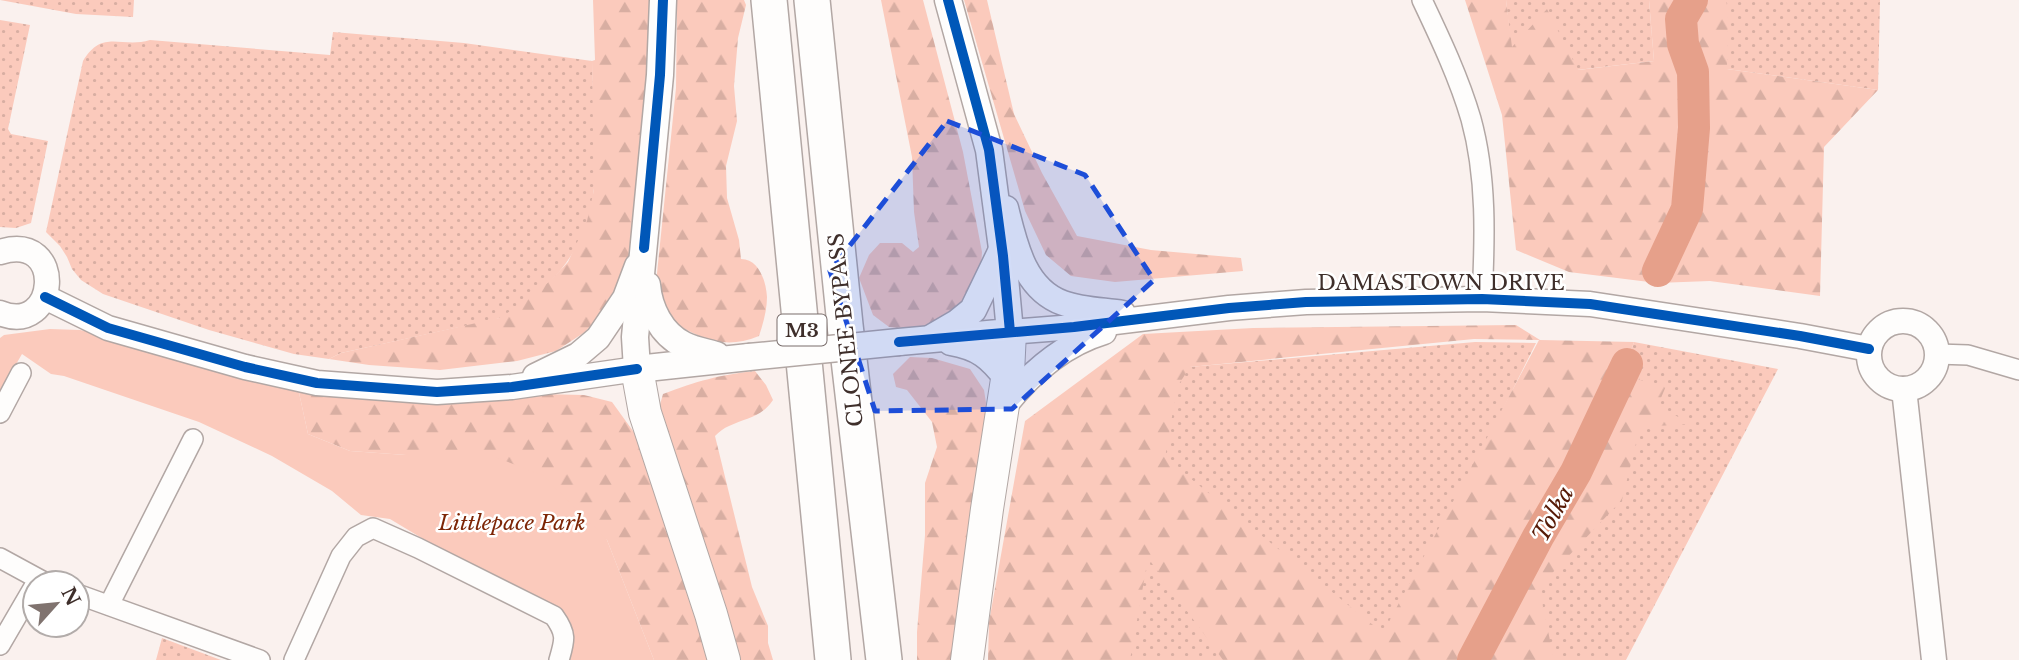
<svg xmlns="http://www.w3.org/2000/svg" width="2019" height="660" font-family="'Libre Baskerville',serif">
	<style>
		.grass { fill: url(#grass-dots) }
		.forest { fill: url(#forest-firs); fill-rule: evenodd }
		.park { fill: #fbcabc }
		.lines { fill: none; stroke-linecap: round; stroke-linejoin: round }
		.river { stroke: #e6a08a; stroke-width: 32 }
		.minor-casing { stroke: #b2a7a4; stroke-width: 22 }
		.tertiary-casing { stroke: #b2a7a4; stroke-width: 27 }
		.secondary-casing { stroke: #b2a7a4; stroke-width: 29 }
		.trunk-casing { stroke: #b2a7a4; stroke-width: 34 }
		.motorway-casing { stroke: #b2a7a4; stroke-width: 38 }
		.minor { stroke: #fefdfc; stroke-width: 19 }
		.tertiary { stroke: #fefdfc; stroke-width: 24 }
		.secondary { stroke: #fefdfc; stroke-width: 26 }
		.trunk { stroke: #fefdfc; stroke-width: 32 }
		.motorway { stroke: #fefdfc; stroke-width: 35 }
		.secondary-bridge-casing { stroke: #b2a7a4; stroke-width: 29; stroke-linecap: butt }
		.secondary-bridge { stroke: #fefdfc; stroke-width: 26 }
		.cycleway-casing { stroke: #fff; stroke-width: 15 }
		.cycleway { stroke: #0057b8; stroke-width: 10 }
		.marked { fill: #1d4ed8; fill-opacity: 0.2; stroke: #1d4ed8; stroke-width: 5; stroke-dasharray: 14 9; stroke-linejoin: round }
		.labels { text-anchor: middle; stroke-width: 5; stroke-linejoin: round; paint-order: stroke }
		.shield { fill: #fff; stroke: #796d6b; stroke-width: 2 }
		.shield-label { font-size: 19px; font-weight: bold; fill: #3f2f2b }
		.street-label { font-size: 21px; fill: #3f2f2b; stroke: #fff }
		.park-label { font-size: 21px; font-style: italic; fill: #7d2606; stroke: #fff }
		.water-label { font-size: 23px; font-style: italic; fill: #571a06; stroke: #fff }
	</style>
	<defs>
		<pattern id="grass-dots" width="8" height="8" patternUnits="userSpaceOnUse" patternTransform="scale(1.75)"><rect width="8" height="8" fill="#fbcabc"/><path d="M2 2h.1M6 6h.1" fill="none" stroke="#d8aea2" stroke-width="1.8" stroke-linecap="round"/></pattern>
		<pattern id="forest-firs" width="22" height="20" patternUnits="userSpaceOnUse" patternTransform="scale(1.75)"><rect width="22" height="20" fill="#fbcabc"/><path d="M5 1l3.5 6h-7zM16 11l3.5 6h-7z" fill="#d8aea2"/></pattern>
	</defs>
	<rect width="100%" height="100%" fill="#faf1ee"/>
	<g class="grass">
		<path d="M0,0H134L133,17L76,14Z"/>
		<path d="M1506,0H1649L1654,61L1577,70L1511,47Z"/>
		<path d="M1714,0H1880L1878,90L1727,69Z"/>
		<path d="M0,20L30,25L8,129L11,134L48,141L31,223L16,228L0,227Z"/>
		<path d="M333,32L464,43L592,61C593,102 597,147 594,188C591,244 550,293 502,317C488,323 470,325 455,328C417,336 379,345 341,353L329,359L294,354L209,330L103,294L81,280L72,269L67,257L60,246L46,232L83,61C103,28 121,49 150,40L330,55Z"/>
		<path d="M1475,342L1536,343L1378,660H1044L1120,373Z"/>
		<path d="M1634,342L1778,369L1626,660H1488L1628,359Z"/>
		<path d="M162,638L221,660H156Z"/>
	</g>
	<g class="forest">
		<path d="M593,0H652L653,20L633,245L619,283L604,311L585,332L556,351L517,361L440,370L369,365L329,359L341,353L499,318L523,303L550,281L568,262L587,221L594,190L592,61L595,60Z"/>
		<path d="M677,0H744L746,5L738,38L734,86L737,121L726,166L727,198L739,240L741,259C759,259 766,281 767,297C767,310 763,324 759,336C722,351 701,337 669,321L656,283L676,88Z"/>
		<path d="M881,0H923L963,152L982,252L980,282L954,312L931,326L905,329L889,327L873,315L859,278L869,255L880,243H902L913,252L919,247L914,212L912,157Z"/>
		<path d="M964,0H987L1014,114L1042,173L1077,236L1151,250L1241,258L1243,271L1115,282L1071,276L1046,255L1025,211Z"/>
		<path d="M1465,0H1506L1512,47L1547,9L1578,70L1654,61L1649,0H1726L1728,11L1727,69L1878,90L1824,147L1820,296L1710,281L1657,283L1569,272L1516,250L1502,115Z"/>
		<path d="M1516,325L1540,340L1634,342L1628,359L1634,362L1640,380L1666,386L1658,405L1690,424L1640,427L1622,500L1539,587L1554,660H1223L1148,558L1130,660H988L989,622L1025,421L1143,334L1253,328ZM1474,339L1539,340L1383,633L1165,458L1177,387L1190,367Z"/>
		<path d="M910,357L932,358L970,369L984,390L990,428L956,660H917V632L925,535V483L937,447L932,422L907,390L896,387L893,374Z"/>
		<path d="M755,371L766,385L773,400C762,417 746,418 729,426C724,428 719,432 715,436L752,587L768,626V643L773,660H734L657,415L663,394C697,381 719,375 755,371Z"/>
		<path d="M298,388L584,395L612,402L646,449L714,660H654L607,540L406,455L350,451L308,434Z"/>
	</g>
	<path class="park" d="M50,329L80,330L100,334L298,388L308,434L350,451L406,455H490L544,476L607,540L654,660H567L570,627L390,519L361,515L332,491L272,456L199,422L64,376L51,374L22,354L0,392V338L4,335Z"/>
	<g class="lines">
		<g class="river">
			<path d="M1658,271L1687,209L1694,128L1693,72L1683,44L1681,19L1692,0"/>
			<path d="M1473,660L1538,537L1576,472L1627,364"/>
		</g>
		<g class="minor-casing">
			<g id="minor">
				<path d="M1422,0C1440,38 1459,78 1471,119C1487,177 1485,239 1482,299"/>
				<path d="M1937,354L1968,355L2019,370"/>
				<path d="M0,413L21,373"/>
				<path d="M0,558L46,583"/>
				<path d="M77,594L260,660"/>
				<path d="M109,605L193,439"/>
				<path d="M0,645L35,585"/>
				<path d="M294,660L341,556L356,537L373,528L418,548L554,616C567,634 565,640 559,660"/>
			</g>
		</g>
		<g class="tertiary-casing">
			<g id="tertiary">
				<path d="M1006,208C1015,244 1024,289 1063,303C1082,310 1104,310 1123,313"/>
				<path d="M0,252C67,231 58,337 0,313"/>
				<path d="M45,297L108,328L245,367L317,383L437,392L512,387L637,369"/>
				<circle cx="1903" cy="355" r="34"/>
				<path d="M1010,332L1074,327L1229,308L1306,302L1482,299L1590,304L1800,336L1869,349"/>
				<path d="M535,376L578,355L598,338L625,298L637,266"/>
				<path d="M1904,389L1934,660"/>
				<path d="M1002,409C1029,374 1061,345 1104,332"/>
			</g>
		</g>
		<g class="secondary-casing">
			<g id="secondary">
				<path d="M663,0L660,75L635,337L637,369L749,357"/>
				<path d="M647,285C649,308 661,334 684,345C694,350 706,352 716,355"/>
				<path d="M933,337L957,323L973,310L1001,252"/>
				<path d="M899,342L1010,332L1003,256L989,150L948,0"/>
				<path d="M951,342C979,347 990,356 1007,378"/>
			</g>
		</g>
		<g class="trunk-casing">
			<g id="trunk">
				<path d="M637,369L645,413L711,614L724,660"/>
				<path d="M967,660L987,509L1008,373L1010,332"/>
			</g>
		</g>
		<g class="motorway-casing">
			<g id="motorway">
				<path d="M769,0L833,660"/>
				<path d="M812,0L845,325L884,660"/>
			</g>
		</g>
		<use href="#minor" class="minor"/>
		<use href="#tertiary" class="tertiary"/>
		<use href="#secondary" class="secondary"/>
		<use href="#trunk" class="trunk"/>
		<use href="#motorway" class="motorway"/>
		<g class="secondary-bridge-casing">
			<path id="secondary-bridge" d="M749,357L899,342"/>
		</g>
		<use href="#secondary-bridge" class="secondary-bridge"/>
		<g class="cycleway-casing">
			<g id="cycleway">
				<path d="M948,0L989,150L1003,256L1010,332"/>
				<path d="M644,248L660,75L663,0"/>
				<path d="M45,297L108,328L245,367L317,383L437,392L512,387L637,369"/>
				<path d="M899,342L1074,327L1229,308L1306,302L1482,299L1590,304L1800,336L1869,349"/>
			</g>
		</g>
		<use href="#cycleway" class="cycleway"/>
	</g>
	<path class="marked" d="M947,121L1085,175L1154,280L1012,409L875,411L830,271Z"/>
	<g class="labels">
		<rect class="shield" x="777.5" y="314.5" width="49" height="31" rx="5"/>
		<g class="shield-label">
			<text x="802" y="337">M3</text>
		</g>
		<g class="street-label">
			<text x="1441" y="290">DAMASTOWN DRIVE</text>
			<text transform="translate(846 330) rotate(-96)" y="7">CLONEE BYPASS</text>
		</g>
		<g class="park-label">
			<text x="512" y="530">Littlepace Park</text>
		</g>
		<g class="water-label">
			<text transform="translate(1553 514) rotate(-61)" y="8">Tolka</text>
		</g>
	</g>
	<g transform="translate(56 604) rotate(63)"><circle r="33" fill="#ffffff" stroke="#b2acaa" stroke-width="2"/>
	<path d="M0-5L12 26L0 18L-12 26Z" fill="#80736f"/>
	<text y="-10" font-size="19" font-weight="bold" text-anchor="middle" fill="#3f2f2b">N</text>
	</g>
</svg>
